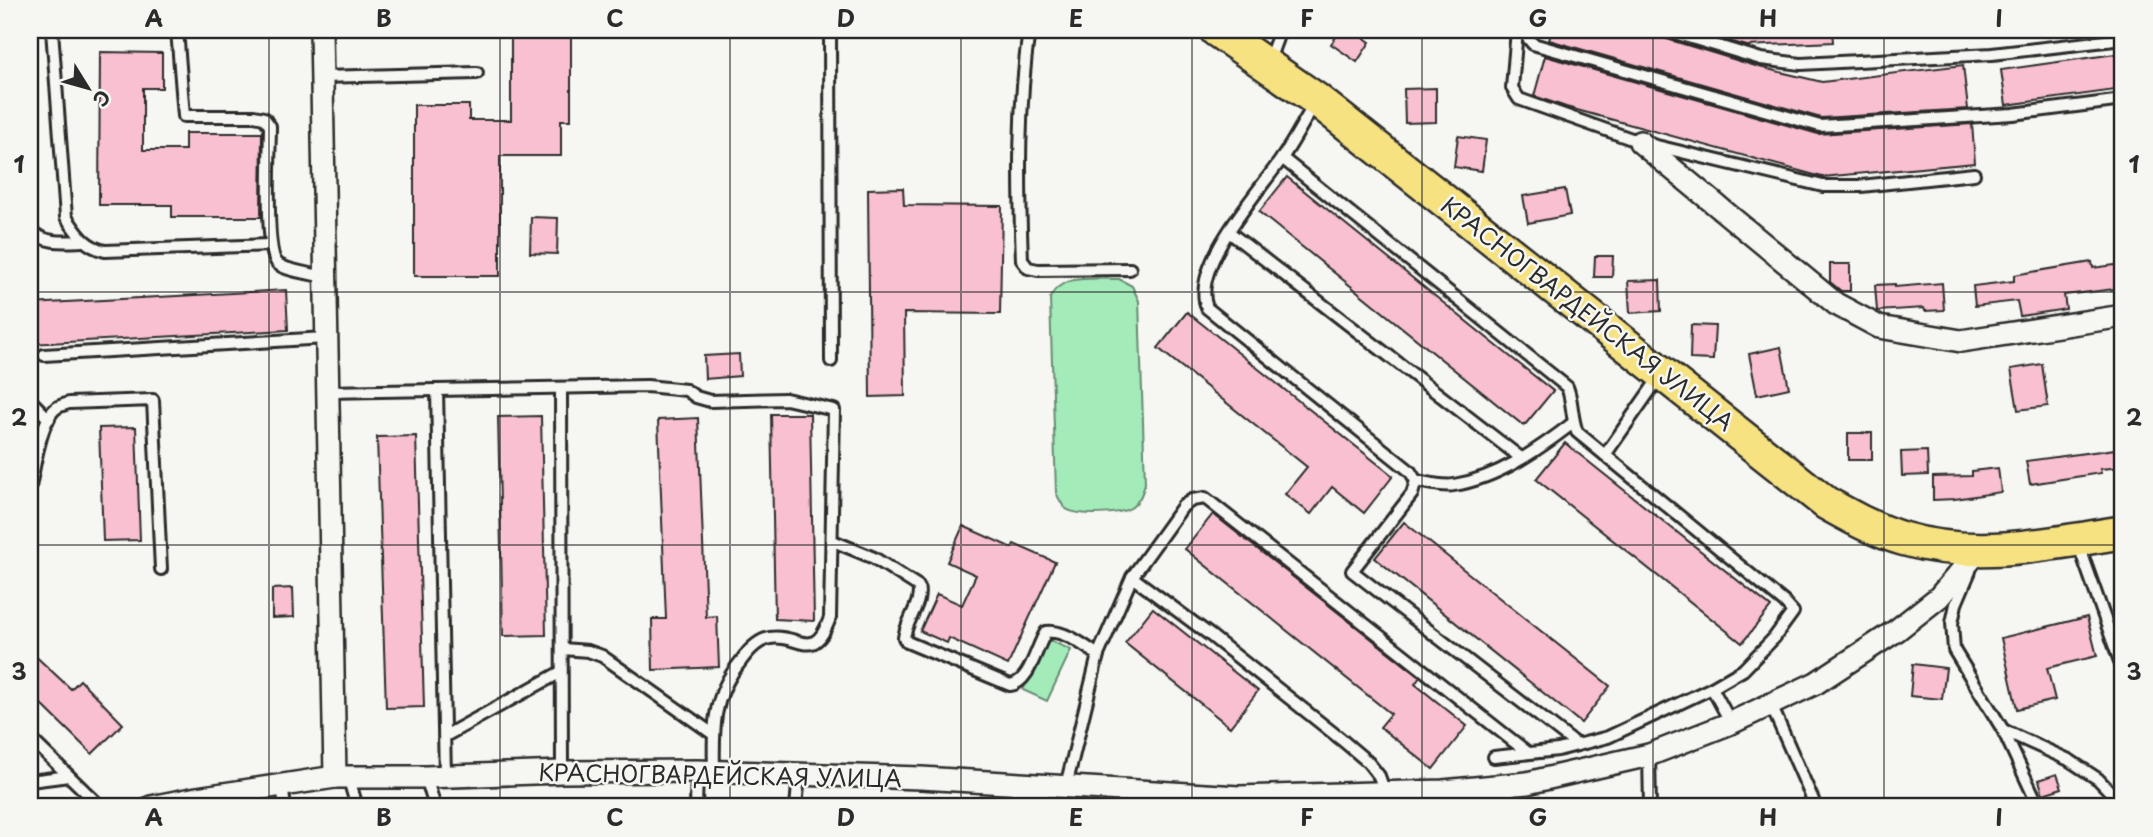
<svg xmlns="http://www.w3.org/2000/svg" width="2153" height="837" font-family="'Playpen Sans',sans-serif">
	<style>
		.park { fill: #a3ebb9; stroke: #678b72; stroke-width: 2 }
		.building { fill: #f9c0d2; stroke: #2b2b2b; stroke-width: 2 }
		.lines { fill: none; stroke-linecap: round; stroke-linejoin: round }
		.lane-casing { stroke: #2b2b2b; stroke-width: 16 }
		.street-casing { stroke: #2b2b2b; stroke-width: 26 }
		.primary-casing { stroke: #2b2b2b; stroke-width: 37 }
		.lane { stroke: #f6f6f2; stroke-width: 10 }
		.street { stroke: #f6f6f2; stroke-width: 21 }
		.primary { stroke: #f7e281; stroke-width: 32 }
		.grid { fill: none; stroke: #2b2b2b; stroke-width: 2; stroke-opacity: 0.55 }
		.labels { text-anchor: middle; stroke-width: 5; stroke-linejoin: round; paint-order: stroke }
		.street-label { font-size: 23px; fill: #2b2b2b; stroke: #f6f6f2 }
		.neatline { fill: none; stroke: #2b2b2b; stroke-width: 2.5 }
		.grid-label { font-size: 23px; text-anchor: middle; font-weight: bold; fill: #2b2b2b }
	</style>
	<rect width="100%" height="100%" fill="#f6f6f2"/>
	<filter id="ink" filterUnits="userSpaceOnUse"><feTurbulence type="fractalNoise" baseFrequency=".0143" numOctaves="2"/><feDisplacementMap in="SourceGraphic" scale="14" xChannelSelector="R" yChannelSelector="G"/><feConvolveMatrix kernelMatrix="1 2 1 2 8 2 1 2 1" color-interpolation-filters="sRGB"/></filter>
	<g filter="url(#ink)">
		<g class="park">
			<path d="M1119,279L1132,286L1139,301L1145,483C1143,493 1140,501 1132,507C1121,515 1076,517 1065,508C1061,504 1059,498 1056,493L1050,298C1061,273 1095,279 1119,279Z"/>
			<path d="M1047,639L1071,650L1047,701L1023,690Z"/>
		</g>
		<g class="building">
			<path d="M511,30H571V120H561V156H500V276H414V105H469V120H511Z"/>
			<path d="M1341,30H1353L1370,42L1357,62L1331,44Z"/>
			<path d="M1552,30H1631L1655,36L1657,30L1663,38L1759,67L1822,82L1963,65L1968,109L1821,118L1549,40Z"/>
			<path d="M1691,30H1832L1833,42L1747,46Z"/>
			<path d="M100,52L162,53V88H143V150H185V133H262L261,217H172V205H99Z"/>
			<path d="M2123,53V89L2006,105L2001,70Z"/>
			<path d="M1545,56L1818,134L1972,124L1975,163L1822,177L1566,107L1534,96Z"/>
			<path d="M1436,88V122L1405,123L1404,89Z"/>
			<path d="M1458,136L1486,140L1482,171L1454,167Z"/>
			<path d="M1287,177L1553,391L1524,426L1259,212Z"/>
			<path d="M903,188L904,205L1002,206L1000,314L904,313L905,396L870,397L868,189Z"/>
			<path d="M1565,189L1570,215L1528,223L1523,196Z"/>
			<path d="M531,217L558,218L557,254L530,253Z"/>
			<path d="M1595,256H1613L1612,277H1594Z"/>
			<path d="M2092,262L2093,268L2123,264V288L2064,295L2066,309L2020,316L2017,301L1975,306L1973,286L2014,281V275Z"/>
			<path d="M1830,264H1850V291H1841L1830,282Z"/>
			<path d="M1660,280L1661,311L1630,313L1628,281Z"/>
			<path d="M1942,283L1944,310L1925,311L1924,308L1877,311L1875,285L1895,284V287Z"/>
			<path d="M286,290L288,330L30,344V304Z"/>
			<path d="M1187,312L1393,476L1364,513L1332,487L1311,514L1285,494L1307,467L1158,348Z"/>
			<path d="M1691,325L1715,326L1713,360L1690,359Z"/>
			<path d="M1781,347L1789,388L1757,395L1749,354Z"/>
			<path d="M739,354L740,376L705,379L704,356Z"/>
			<path d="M2042,364L2048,406L2018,410L2011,369Z"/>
			<path d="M771,414H810L814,621L775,619Z"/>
			<path d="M541,416L546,635L503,636L498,417Z"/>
			<path d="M698,418L706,617L717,616L719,667L653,670L652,619H666L658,420Z"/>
			<path d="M136,427L140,540L103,541L99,428Z"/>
			<rect x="1848" y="433" width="24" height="27"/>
			<path d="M416,436L424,707L386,708L377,437Z"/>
			<path d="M1565,443L1771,607L1742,643L1536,479Z"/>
			<path d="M2123,448V467L2100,469L2101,473L2030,484L2026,461Z"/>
			<path d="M1927,451L1928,475L1902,476L1901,452Z"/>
			<path d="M1998,468L2001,492L1955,499L1933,500V477L1972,476V471Z"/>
			<path d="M1213,514L1420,677L1415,684L1467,726L1433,769L1380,727L1391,714L1185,549Z"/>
			<path d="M1404,522L1610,686L1581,723L1375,558Z"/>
			<path d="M963,526L1012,548L1014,544L1055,562L1008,665L949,638L947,643L920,631L937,594L962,605L976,575L947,562Z"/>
			<path d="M293,588L294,617L272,618V589Z"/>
			<path d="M1153,608L1258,691L1230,727L1125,643Z"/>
			<path d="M2087,617L2097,656L2047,668L2055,700L2017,709L2001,638Z"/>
			<path d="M30,651L71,689L80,680L123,724L92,754L30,693Z"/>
			<path d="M1913,664L1946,668L1942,699L1910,696Z"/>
			<path d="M2057,774L2062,788L2043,794L2039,780Z"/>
		</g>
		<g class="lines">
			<g class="lane-casing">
				<g id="lane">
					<path d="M52,30L66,217C78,234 84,246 105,251L270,245"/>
					<path d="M177,30L184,116H254L264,118L270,126C270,148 264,253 278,264C287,271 313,274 325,277"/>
					<path d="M830,30L831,361"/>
					<path d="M1029,30C1018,108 1019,181 1022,260L1028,268L1038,270L1130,269"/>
					<path d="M1517,30L1512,88L1519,99L1640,142L1823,186H1861L1974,174"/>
					<path d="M1521,30L1533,44L1820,126L2013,114L2123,100"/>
					<path d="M1665,30L1761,59L1801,64L1992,54L2123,39"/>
					<path d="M1268,63L1280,30"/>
					<path d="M321,77L477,73"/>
					<path d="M1315,103C1304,121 1294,141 1282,158C1259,192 1190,266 1207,308L1410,471L1416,481L1412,494L1352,571L1577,745"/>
					<path d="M1282,158L1567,387C1573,401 1571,417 1577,432L1784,602L1793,612L1774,638L1743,670L1712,688L1608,737L1558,750L1494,757"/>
					<path d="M30,230C45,244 63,242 82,241"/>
					<path d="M1229,232L1521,458"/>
					<path d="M44,355L325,338"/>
					<path d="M561,389L562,772"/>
					<path d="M437,390L445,776"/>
					<path d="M326,392L647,386L686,390L696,397L710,401L786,399L834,410L830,618C813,664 799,633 770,638C758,640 748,651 741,661C712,696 713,729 714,773"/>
					<path d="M30,400L49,419"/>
					<path d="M1605,455L1661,375"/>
					<path d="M1416,481C1428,483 1443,487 1454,485C1498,478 1538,450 1573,423"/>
					<path d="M30,487C34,469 41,416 58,407C62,405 66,404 69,403L153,400L161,569"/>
					<path d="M833,541L874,558L918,586C923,603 906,620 904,638L907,642L1010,685C1030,683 1036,647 1046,632C1063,629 1085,646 1098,655"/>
					<path d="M2078,543L2123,670"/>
					<path d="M1970,571L1956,604L1952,623L1954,650L2003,730L2039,807"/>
					<path d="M1132,577L1210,635L1342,740L1368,762L1379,776L1385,793"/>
					<path d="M563,649L588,651L602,656L713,734"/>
					<path d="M1712,688L1731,723"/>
					<path d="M1771,705L1816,807"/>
					<path d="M2003,730L2069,760L2098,779L2123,805"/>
					<path d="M445,736L561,672"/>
					<path d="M30,738L101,807"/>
					<path d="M1649,755L1650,807"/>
					<path d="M348,776L357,807"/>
					<path d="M426,777L435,807"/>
					<path d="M30,781L69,776"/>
					<path d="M282,785L285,807"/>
					<path d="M1066,786L1098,655L1132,577L1183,506L1192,500L1205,498L1527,752"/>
					<path d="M696,807L697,771"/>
					<path d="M796,807L799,775"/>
				</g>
			</g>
			<g class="street-casing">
				<g id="street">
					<path d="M321,30L335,777"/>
					<path d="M1640,142L1836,304L1879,327L1961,341L2123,316"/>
					<path d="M151,807L197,798L335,777H426L562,772L697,771L921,778L1239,797L1443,791L1527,783L1649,755L1731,723L1816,683L1897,630L1939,597L1979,550"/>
				</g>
			</g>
			<g class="primary-casing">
				<path id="primary" d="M1216,30L1317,100L1826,503C1851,517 1876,531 1904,539C1975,560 2052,544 2123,532"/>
			</g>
			<use href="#lane" class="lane"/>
			<use href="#street" class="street"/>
			<use href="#primary" class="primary"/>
		</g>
	</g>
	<path class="grid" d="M269,30V807M500,30V807M730,30V807M961,30V807M1192,30V807M1422,30V807M1653,30V807M1884,30V807M30,292H2123M30,545H2123"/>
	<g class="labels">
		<g class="street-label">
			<text transform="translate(1587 314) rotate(38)" y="8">КРАСНОГВАРДЕЙСКАЯ УЛИЦА</text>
			<text transform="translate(720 776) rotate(1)" y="8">КРАСНОГВАРДЕЙСКАЯ УЛИЦА</text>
		</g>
	</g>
	<rect width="2153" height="837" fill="none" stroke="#f6f6f2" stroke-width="77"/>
	<g transform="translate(88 88) rotate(127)" stroke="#f6f6f2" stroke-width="5" paint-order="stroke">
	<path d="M0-5L12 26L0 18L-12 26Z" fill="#2b2b2b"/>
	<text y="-10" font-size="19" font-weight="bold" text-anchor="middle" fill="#2b2b2b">С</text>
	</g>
	<rect x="38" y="38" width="2076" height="760" class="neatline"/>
	<g class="grid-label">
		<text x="154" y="27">A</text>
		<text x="384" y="27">B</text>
		<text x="615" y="27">C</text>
		<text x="846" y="27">D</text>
		<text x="1076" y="27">E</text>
		<text x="1307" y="27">F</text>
		<text x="1538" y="27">G</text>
		<text x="1768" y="27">H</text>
		<text x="1999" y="27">I</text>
		<text x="19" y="173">1</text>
		<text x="2134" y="173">1</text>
		<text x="19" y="426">2</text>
		<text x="2134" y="426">2</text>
		<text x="19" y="680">3</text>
		<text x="2134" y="680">3</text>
		<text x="154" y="826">A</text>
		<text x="384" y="826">B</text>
		<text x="615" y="826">C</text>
		<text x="846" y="826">D</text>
		<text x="1076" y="826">E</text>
		<text x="1307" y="826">F</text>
		<text x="1538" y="826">G</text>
		<text x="1768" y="826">H</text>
		<text x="1999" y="826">I</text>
	</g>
</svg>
